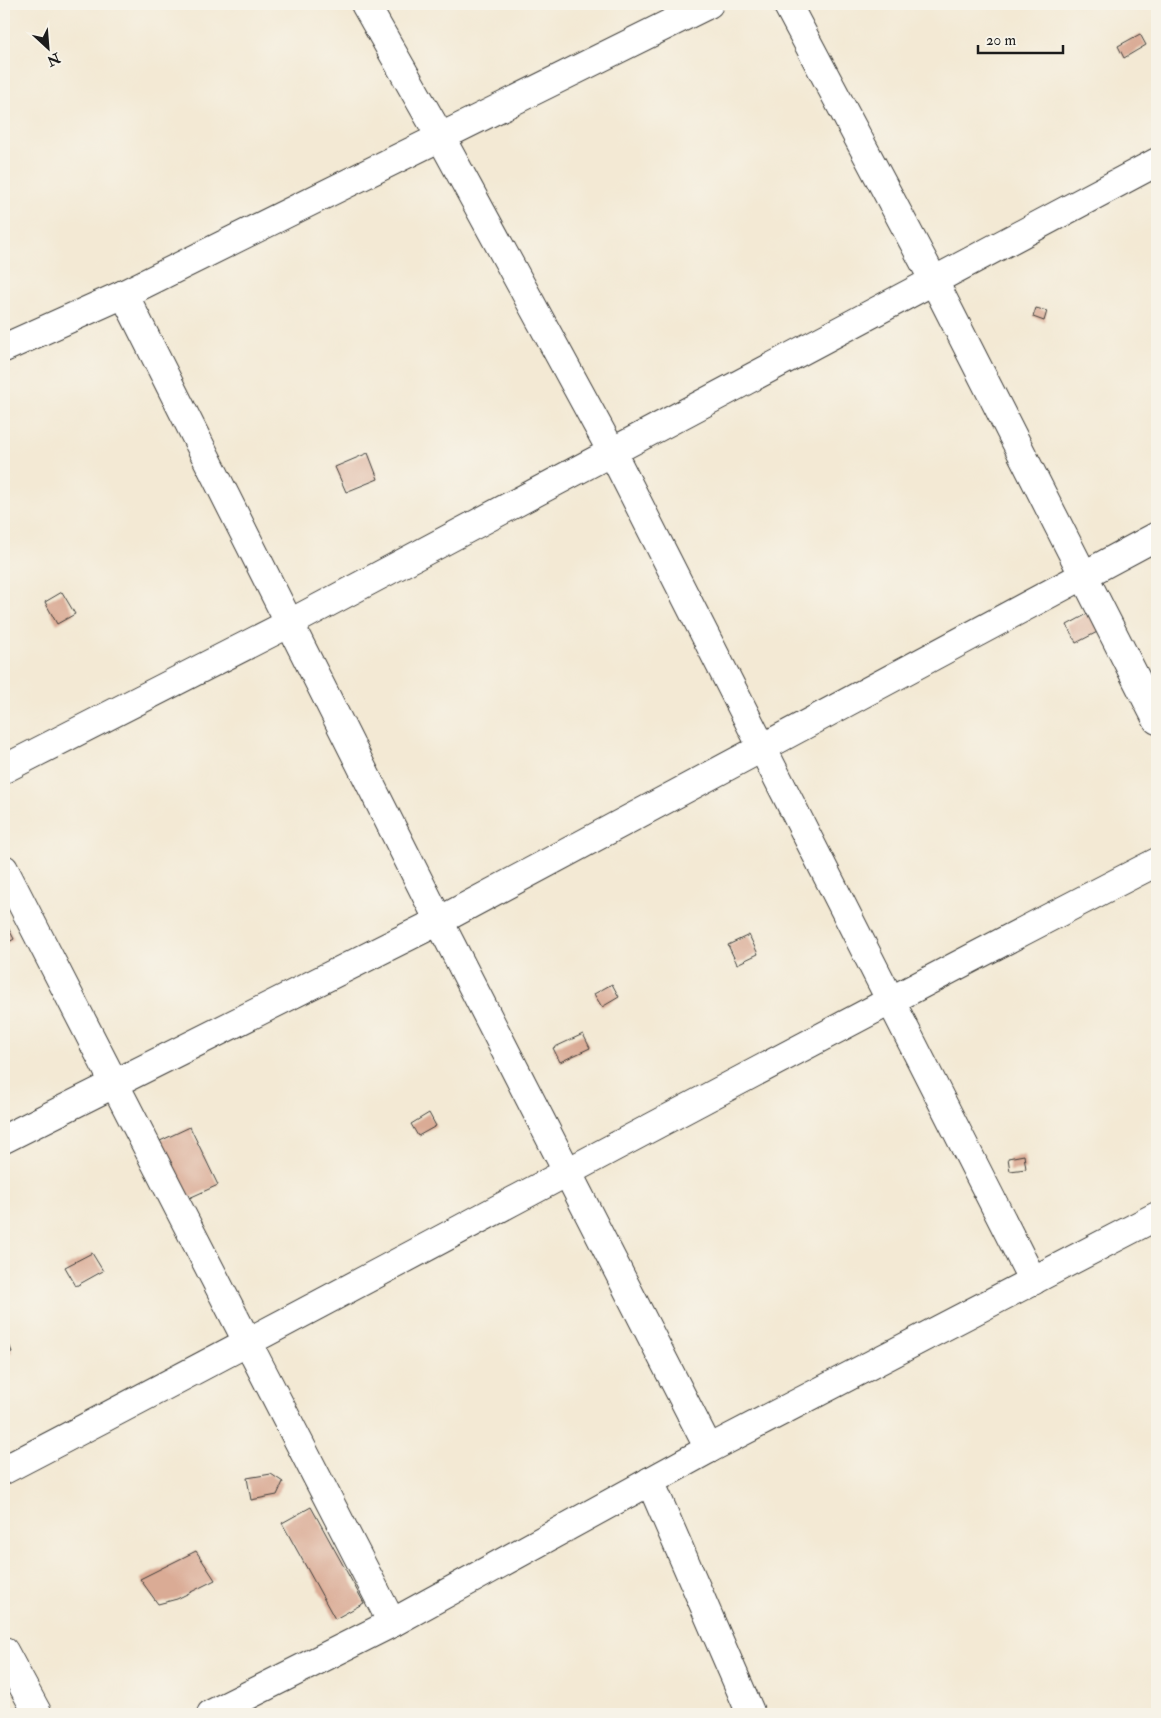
<svg xmlns="http://www.w3.org/2000/svg" width="1161" height="1718" font-family="'IM FELL Double Pica',serif">
	<style>
		.building { fill: #daab95 }
		.lines { fill: none; stroke-linecap: round; stroke-linejoin: round }
		.street-casing { stroke: #3c3b38; stroke-width: 30 }
		.secondary-casing { stroke: #3c3b38; stroke-width: 30 }
		.street { stroke: #fff; stroke-width: 28 }
		.secondary { stroke: #fff; stroke-width: 28 }
	</style>
	<rect width="100%" height="100%" fill="#f7f3e8"/>
	<filter id="ink" filterUnits="userSpaceOnUse"><feTurbulence type="fractalNoise" baseFrequency=".02" numOctaves="2"/><feDisplacementMap in="SourceGraphic" scale="10" xChannelSelector="R" yChannelSelector="G"/><feConvolveMatrix kernelMatrix="1 2 1 2 8 2 1 2 1" color-interpolation-filters="sRGB"/></filter>
	<filter id="wash" filterUnits="userSpaceOnUse"><feTurbulence type="fractalNoise" baseFrequency=".0096" numOctaves="4" result="noise"/><feDisplacementMap in="SourceGraphic" scale="20" xChannelSelector="R" yChannelSelector="G"/><feGaussianBlur stdDeviation="1.12" result="paint"/><feColorMatrix in="noise" values="0 0 0 0 0 0 0 0 0 0 0 0 0 0 0 0 0 1.4 0 .05"/><feComposite in="paint" operator="in"/></filter>
	<g filter="url(#wash)">
		<rect width="100%" height="100%" fill="#f3e9d4"/>
		<g id="blocks">
			<g class="building">
				<path d="M1140,34L1146,45L1124,58L1118,46Z"/>
				<path d="M1036,308L1047,311L1044,321L1033,317Z"/>
				<path d="M368,453L378,479L346,492L335,467Z"/>
				<path d="M62,592L75,614L57,624L45,602Z"/>
				<path d="M1093,611L1103,629L1076,643L1067,625Z"/>
				<path d="M4,920L14,939L4,945Z"/>
				<path d="M749,935L758,954L737,964L728,945Z"/>
				<path d="M612,984L619,997L602,1007L594,994Z"/>
				<path d="M583,1034L590,1048L560,1062L553,1048Z"/>
				<path d="M429,1113L436,1126L418,1136L411,1124Z"/>
				<path d="M190,1127L218,1185L187,1199L160,1141Z"/>
				<path d="M1024,1155L1026,1169L1010,1171L1008,1158Z"/>
				<path d="M92,1253L103,1271L76,1286L65,1267Z"/>
				<path d="M7,1339L12,1352L4,1354V1340Z"/>
				<path d="M271,1474L283,1482L277,1495L251,1500L247,1478Z"/>
				<path d="M311,1507L364,1603L335,1619L282,1523Z"/>
				<path d="M196,1551L215,1580L177,1599L158,1604L140,1579Z"/>
			</g>
		</g>
	</g>
	<g filter="url(#ink)">
		<use href="#blocks" fill-opacity="0" stroke="#3c3b38" stroke-width="1"/>
		<g class="lines">
			<g class="street-casing">
				<g id="street">
					<path d="M365,4L441,138L612,452L1033,1281"/>
					<path d="M787,4L934,281L1157,720"/>
					<path d="M124,294L439,921L709,1449"/>
					<path d="M4,769L290,623L1157,162"/>
					<path d="M4,869L392,1623"/>
					<path d="M4,1139L439,921L1157,536"/>
					<path d="M4,1470C390,1270 770,1060 1157,862"/>
					<path d="M650,1481L751,1714"/>
					<path d="M4,1651L38,1714"/>
					<path d="M211,1714L392,1623L709,1449L1157,1216"/>
				</g>
			</g>
			<g class="secondary-casing">
				<path id="secondary" d="M4,348L124,294L709,4"/>
			</g>
			<use href="#street" class="street"/>
			<use href="#secondary" class="secondary"/>
		</g>
	</g>
	<rect width="1161" height="1718" fill="none" stroke="#f7f3e8" stroke-width="20"/>
	<g transform="translate(48 48) rotate(154)" stroke="#f7f3e8" stroke-width="4" paint-order="stroke">
	<path d="M0-4L9 19L0 12L-9 19Z" fill="#1c1c1c"/>
	<text y="-8" font-size="14" font-weight="bold" text-anchor="middle" fill="#1c1c1c">N</text>
	</g>
	<path d="M978 45v8h85v-8" fill="none" stroke="#1c1c1c" stroke-width="2.5"/>
	<text x="986" y="45" font-size="15" fill="#1c1c1c" stroke="#f7f3e8" stroke-width="4" paint-order="stroke">20 m</text>
</svg>
